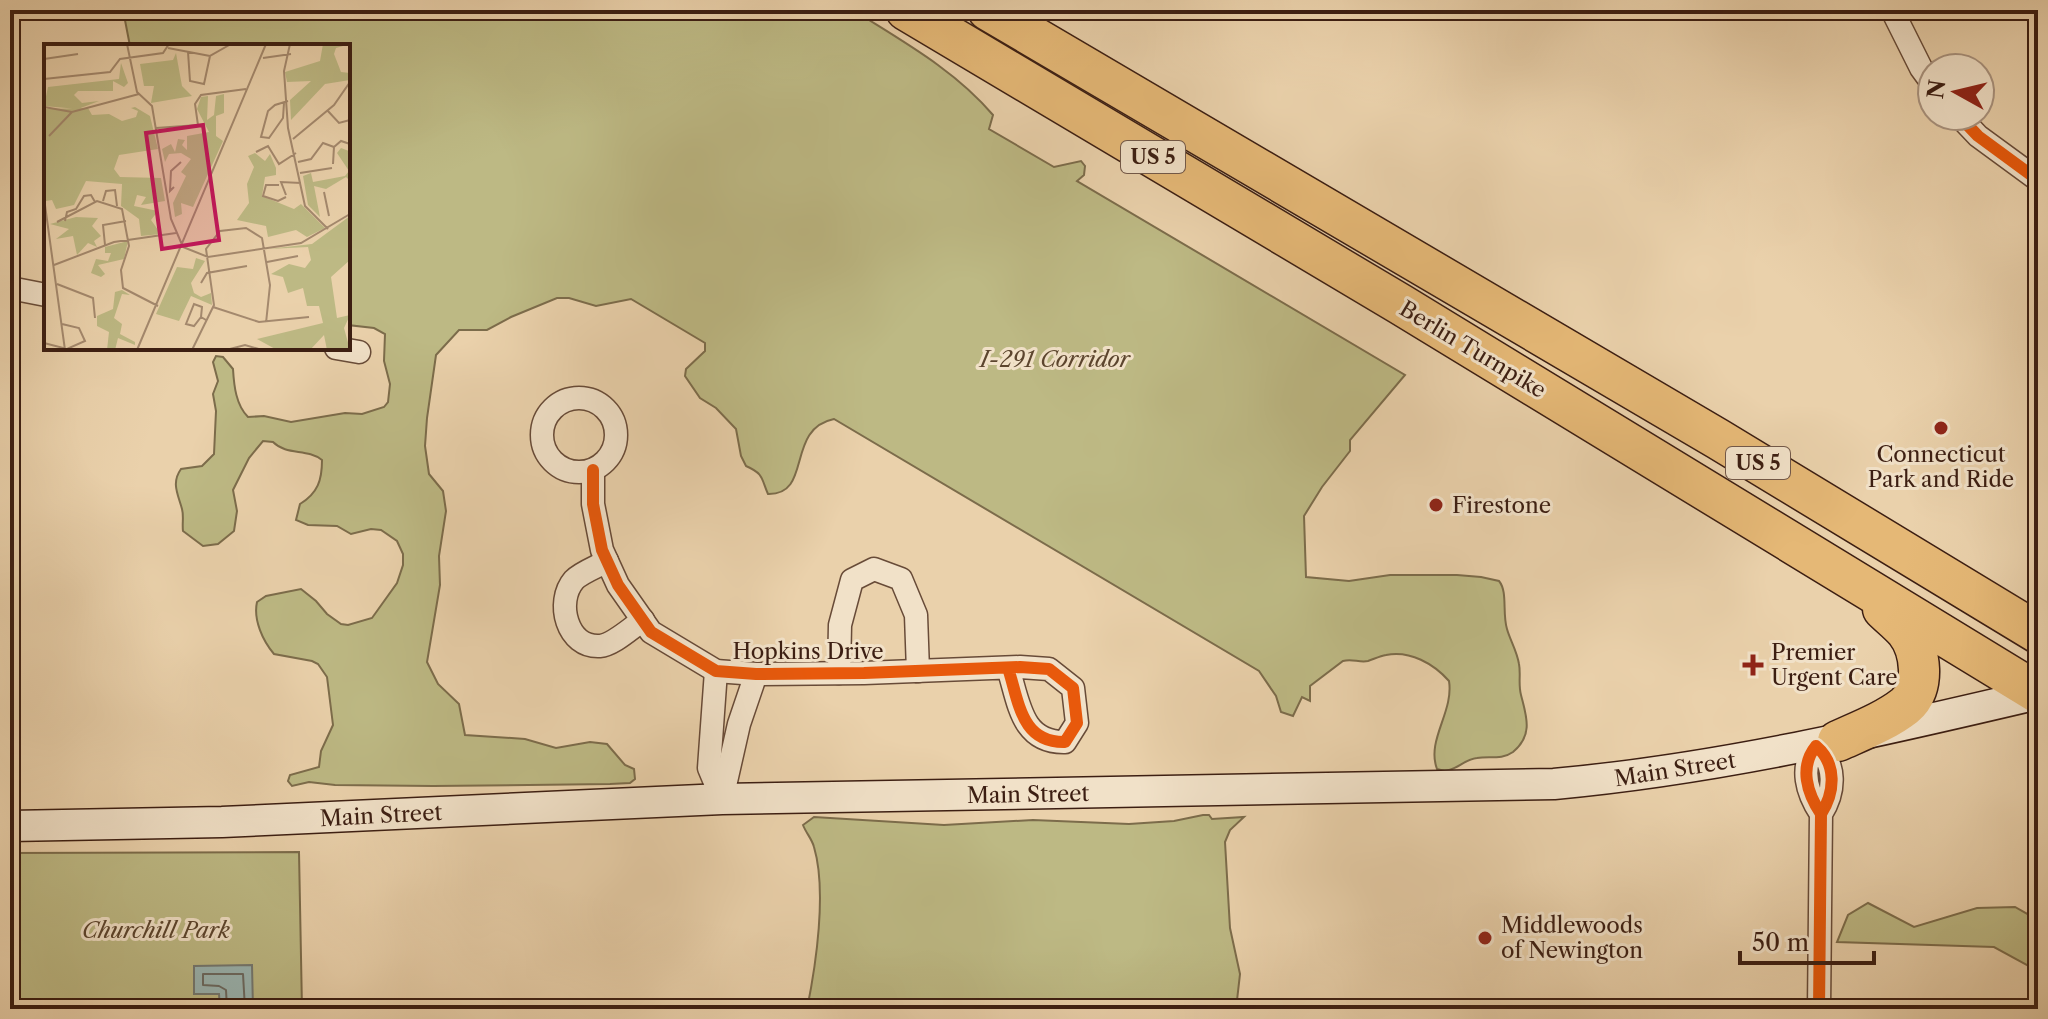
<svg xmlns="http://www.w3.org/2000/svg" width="2048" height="1019" font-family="'Libre Caslon Text',serif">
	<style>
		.green { fill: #bdb984; stroke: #7c6c4b; stroke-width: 2 }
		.water { fill: #9ab5b2; stroke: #747972; stroke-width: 2 }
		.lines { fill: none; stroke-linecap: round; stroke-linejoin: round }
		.shore { stroke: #6b6a62; stroke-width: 2 }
		.street-casing { stroke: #684b38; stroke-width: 25 }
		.secondary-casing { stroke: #3c1e12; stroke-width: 33 }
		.highway-casing { stroke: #3c1e12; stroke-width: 43 }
		.street { stroke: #f1e1c8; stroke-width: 22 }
		.secondary { stroke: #f1e1c8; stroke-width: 30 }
		.highway { stroke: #e5b876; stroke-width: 40 }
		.cycleway-casing { stroke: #f1e1c8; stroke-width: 17 }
		.cycleway { stroke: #e8590c; stroke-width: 12 }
		.poi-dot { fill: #8f2418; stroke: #f1e1c8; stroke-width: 3 }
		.labels { text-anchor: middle; stroke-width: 6; stroke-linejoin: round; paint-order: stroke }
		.shield { fill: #f1e1c8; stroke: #725849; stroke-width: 2 }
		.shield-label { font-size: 20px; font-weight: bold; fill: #3c1e12 }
		.street-label { font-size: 22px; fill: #3c1e12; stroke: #f1e1c8 }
		.park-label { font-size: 22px; font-style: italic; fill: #5c452e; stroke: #f1e1c8 }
		.poi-label { font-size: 22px; fill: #3c1e12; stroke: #f1e1c8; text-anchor: start }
		.inset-road { fill: none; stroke: #a4896e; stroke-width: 2 }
		.view { fill: #c2185b; fill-opacity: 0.15; stroke: #c2185b; stroke-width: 4 }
		.inset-edge { fill: none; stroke: #3c1e12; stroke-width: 4 }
	</style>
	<rect width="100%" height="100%" fill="#ead1ab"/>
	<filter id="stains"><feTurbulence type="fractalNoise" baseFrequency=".0025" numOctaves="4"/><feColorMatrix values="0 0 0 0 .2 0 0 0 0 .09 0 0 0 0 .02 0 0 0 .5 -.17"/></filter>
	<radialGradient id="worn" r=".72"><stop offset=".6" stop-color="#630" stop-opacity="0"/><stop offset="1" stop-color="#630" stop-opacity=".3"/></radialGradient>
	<g class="green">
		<path d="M123,10H853C902,41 955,70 993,115L989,129L1054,167L1081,161L1085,166L1084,175L1077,181L1405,375L1350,440V451L1322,487L1304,516L1306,577L1349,581L1390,575H1457L1481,577L1499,581C1508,592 1502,613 1507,629C1510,640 1517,651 1519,664C1521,674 1518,684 1521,695C1526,715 1534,735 1513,752C1502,760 1489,756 1477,758C1461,760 1454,775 1437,769C1426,740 1454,712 1449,681C1434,664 1410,650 1386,655C1380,656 1374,659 1368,661C1359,663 1352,658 1343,661L1310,686V701L1302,697L1293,716L1281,712L1276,696L1259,671L834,419C785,429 813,495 768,494C761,478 764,474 746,466L741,456L736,429L716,408L700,398L685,376L686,369L705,351V343L631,299L596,306L569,298H557L511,317L487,330H459L436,355L427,418L425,446L429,474L443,491L446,511L439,556L440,585L427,662L438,684L459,704L465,735L525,739L556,748L590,742L607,744L625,765L634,769L635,779L630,783L610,784L433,786L335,785L309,782L292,786L288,781L290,775L319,767L321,751L333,725L327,677L318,664L312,661L274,654C263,641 253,620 257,602L266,596L301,589L316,601L327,614L341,624L348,625L372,618L397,583L403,565V554L397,541L381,530L371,529L351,534L337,526L308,525L296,520L300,504C318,493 322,480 322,460C307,448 287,456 273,442L263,441L249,458L233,490L237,511L234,531L218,544L203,546L183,531C182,524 184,516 182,509C178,494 171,483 181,469L202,466L214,454L216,411L213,394L218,381L213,362L216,356L223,357L233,369C234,386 236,405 248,417L264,416L291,422L345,413L362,414L384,407L388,402L390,384L384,361L385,334L374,328L348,325V46H130Z"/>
		<path d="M1203,815H1209L1212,819L1244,817L1230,830L1225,842L1230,928L1240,974L1236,1009H807C816,965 827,891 814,847C812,839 806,833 803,825L814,817L944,825L1033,820L1129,824L1174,821Z"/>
		<path d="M299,852L302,1009H10V853Z"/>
		<path d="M1868,903L1914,927L1977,908L2015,907L2038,920V971L1994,947L1837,942L1848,915Z"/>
		<path d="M1785,1000V1009H1720Z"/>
	</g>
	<path class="water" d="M252,965L253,1009H220L219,994H194V966Z"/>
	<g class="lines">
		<path class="shore" d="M227,1009L226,990L219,986L203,985V974H243L245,1009"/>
		<g class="street-casing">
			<g id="street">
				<path d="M1892,10L1921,68L1932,83"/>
				<path d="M1959,116L1978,136L2038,180"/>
				<path d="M10,288L46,295"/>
				<path d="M336,348L359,352"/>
				<circle cx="579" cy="435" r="37"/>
				<path d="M593,470V504L602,550L618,585L651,632L716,671L756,674L864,673L1020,667L1049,669L1073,688L1077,723L1065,742C1021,743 1019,702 1008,668"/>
				<path d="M607,561C597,567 582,572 574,580C555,602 567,648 600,646C613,645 631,628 643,620"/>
				<path d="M716,671L709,768L722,799"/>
				<path d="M839,673L840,625L852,580L874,569L901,579L916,615L918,671"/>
				<path d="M722,799L739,724L756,674"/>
				<path d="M1819,1009L1821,814C1835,792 1837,764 1816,746C1799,767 1807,793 1821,814"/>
			</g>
		</g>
		<g class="secondary-casing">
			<path id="secondary" d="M10,826L222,822L722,799L1554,784C1718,769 1877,732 2038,694"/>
		</g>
		<g class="highway-casing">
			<g id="highway">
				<path d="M906,10L1400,304L2038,693"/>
				<path d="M988,10L1718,439L2038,633"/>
				<path d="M1838,741C1860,731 1886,721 1905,706C1926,689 1921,650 1906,631C1899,623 1890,616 1883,609"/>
			</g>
		</g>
		<use href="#street" class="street"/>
		<use href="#secondary" class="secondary"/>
		<use href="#highway" class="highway"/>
		<g class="cycleway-casing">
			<g id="cycleway">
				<path d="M1959,116L1978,136L2038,180"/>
				<path d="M593,470V504L602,550L618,585L651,632L716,671L756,674L864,673L1020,667L1049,669L1073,688L1077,723L1065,742C1021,743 1019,702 1008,668"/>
				<path d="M1819,1009L1821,814C1835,792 1837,764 1816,746C1799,767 1807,793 1821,814"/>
			</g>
		</g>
		<use href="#cycleway" class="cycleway"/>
	</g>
	<g class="poi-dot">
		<circle cx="1941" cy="428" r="8"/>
		<circle cx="1436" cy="505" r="8"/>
		<path d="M1749 653h8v8h8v8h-8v8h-8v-8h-8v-8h8z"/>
		<circle cx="1485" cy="938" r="8"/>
	</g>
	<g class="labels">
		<g class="shield">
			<rect x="1121" y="141" width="64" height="32" rx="6"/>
			<rect x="1726" y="447" width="64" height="32" rx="6"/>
		</g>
		<g class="shield-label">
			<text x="1153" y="164">US 5</text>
			<text x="1758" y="470">US 5</text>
		</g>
		<g class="street-label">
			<text transform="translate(1473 349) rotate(31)" y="8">Berlin Turnpike</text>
			<text x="808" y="659">Hopkins Drive</text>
			<text transform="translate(1675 769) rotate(-9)" y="8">Main Street</text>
			<text transform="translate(1028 794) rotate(-1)" y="8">Main Street</text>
			<text transform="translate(381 815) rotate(-3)" y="8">Main Street</text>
		</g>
		<g class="park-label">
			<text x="1055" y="367">I-291 Corridor</text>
			<text x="156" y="938">Churchill Park</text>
		</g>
		<g class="poi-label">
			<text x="1941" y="462" text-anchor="middle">Connecticut<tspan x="1941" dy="25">Park and Ride</tspan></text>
			<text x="1452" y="513">Firestone</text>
			<text x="1771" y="660">Premier<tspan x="1771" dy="25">Urgent Care</tspan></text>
			<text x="1501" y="933">Middlewoods<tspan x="1501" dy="25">of Newington</tspan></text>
		</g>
	</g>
	<g transform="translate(44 44)">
		<rect width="306" height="306" fill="#ead1ab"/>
		<path d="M279,0H306L292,4L290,10L297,28L306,29V36L281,40L247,76L246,56L267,37L243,38L241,28L276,17ZM132,9L138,42L148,52L107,59L110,42H100L96,20L129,16ZM77,19L84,39L80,43L69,37V47H34L30,51L38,59L55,57L34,65L0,62L4,43L75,35ZM180,50V69L172,72V92L179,97L149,163L137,159L138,170L131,173L129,159L142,132L137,128L147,115L137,109L125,110L121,118L118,105L127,100L131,108L134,95L141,96L138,101L143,106V92L165,88L153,65L157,53L164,52L163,76L170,71L172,52ZM91,63L106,72L114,105L75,111L70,125L76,133L117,134L121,157L97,161L102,153L93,151L90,162L114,167L107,176L117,190L97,192L95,175L77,162L78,140L42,137L30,161L12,165L8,156L2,157L0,65L44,64L48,71L65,70L78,77L92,73L94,67L87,64ZM297,104L305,107L306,137L302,133L282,145L270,142L276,173L264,161L259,132L267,129L269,138L301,132L305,127L293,109ZM211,109L221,117L226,110L232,124V131L221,133L218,152L250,165L257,160L281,184L263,193L252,186L224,193L222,182L193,176L205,159L203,140L210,123L204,112ZM306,172V216L287,233L293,274L306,271L300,284L306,306H283L280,291L266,306H233L213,295L279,279L275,262H263L259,244L244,249L239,233L227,230L245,220L261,224L267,216L264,203L224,205L268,200ZM32,173L54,174L48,182L57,192L50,197L53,203L44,199L33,211L29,192L12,195L25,185L6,180ZM84,197L80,215L54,221L61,230L57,233L47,229L52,215L64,217L67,209H61V203ZM152,214L161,217L147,239L150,249L157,253L167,249L168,261L147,252L135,277L112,270L133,223L149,225ZM78,246L86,251L78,250L70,274L78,280L76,290L91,298V301L74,294L71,306H63L65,288L53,282V272L69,265L71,248Z" fill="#bdb984"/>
		<path class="inset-road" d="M83,0L93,48L108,62L127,175L139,203M246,0L240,27L244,84L261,162L284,185M124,4L166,12M144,8L146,37L160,40L166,12L187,0M219,14L247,10M0,15L34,10M0,35L66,28L76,15L119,9L125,0M240,59L239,74L225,94L217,93L224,67L231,61L244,57M0,63L28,68L95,50M283,66L295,79L306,76M112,84L154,81L151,60L157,51L202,45M5,92L28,68M249,95L290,61L306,38M212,108L224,102L235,120L252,109M254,118L267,115L279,99L290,103M289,120L290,103L297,97L306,100M256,129L288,124M235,141H222L219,152L234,157L242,153M130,143L126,147L127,127L137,118M280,148L285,172M242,151L237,138L257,139M0,154L21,306M59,157L62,147L71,146L73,162M21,177L23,168L32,165L40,152L47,151L51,158M13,178L53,157L78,165L85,202L77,226L79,244L114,262M61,201L59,181L82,177M139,203L164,213L257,199L306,170M223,218L254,212M10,221L70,198L132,189M157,239L163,229L203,222M13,240L49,254L51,274M169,263L215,278L265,273M157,273L150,282L142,280L150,260L158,263L157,273L162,276M0,299L23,305L41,297L35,284L18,280M93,306L222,0M148,306L170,261L162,205L176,187L202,184L218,194L226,241L222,279M149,306H174M182,306L201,301L218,306"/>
		<path class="view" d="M159,81L175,196L118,205L102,89Z"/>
		<rect width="306" height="306" class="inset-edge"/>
	</g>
	<rect width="2048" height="1019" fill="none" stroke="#ead1ab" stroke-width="40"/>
	<rect x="12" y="12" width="2024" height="995" fill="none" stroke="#3c1e12" stroke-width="4"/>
	<rect x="20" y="20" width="2008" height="979" fill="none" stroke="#3c1e12" stroke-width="2"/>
	<g transform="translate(1956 92) rotate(278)"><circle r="38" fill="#f1e1c8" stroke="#a9937f" stroke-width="2"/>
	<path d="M0-6L14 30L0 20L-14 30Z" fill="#8f2418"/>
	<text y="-12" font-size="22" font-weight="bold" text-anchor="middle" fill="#3c1e12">N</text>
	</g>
	<path d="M1740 951v12h134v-12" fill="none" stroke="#3c1e12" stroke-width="4"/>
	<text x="1752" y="951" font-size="24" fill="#3c1e12" stroke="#f1e1c8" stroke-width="6" paint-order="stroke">50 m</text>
	<rect width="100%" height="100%" filter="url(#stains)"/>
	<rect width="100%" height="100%" fill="url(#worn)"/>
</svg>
